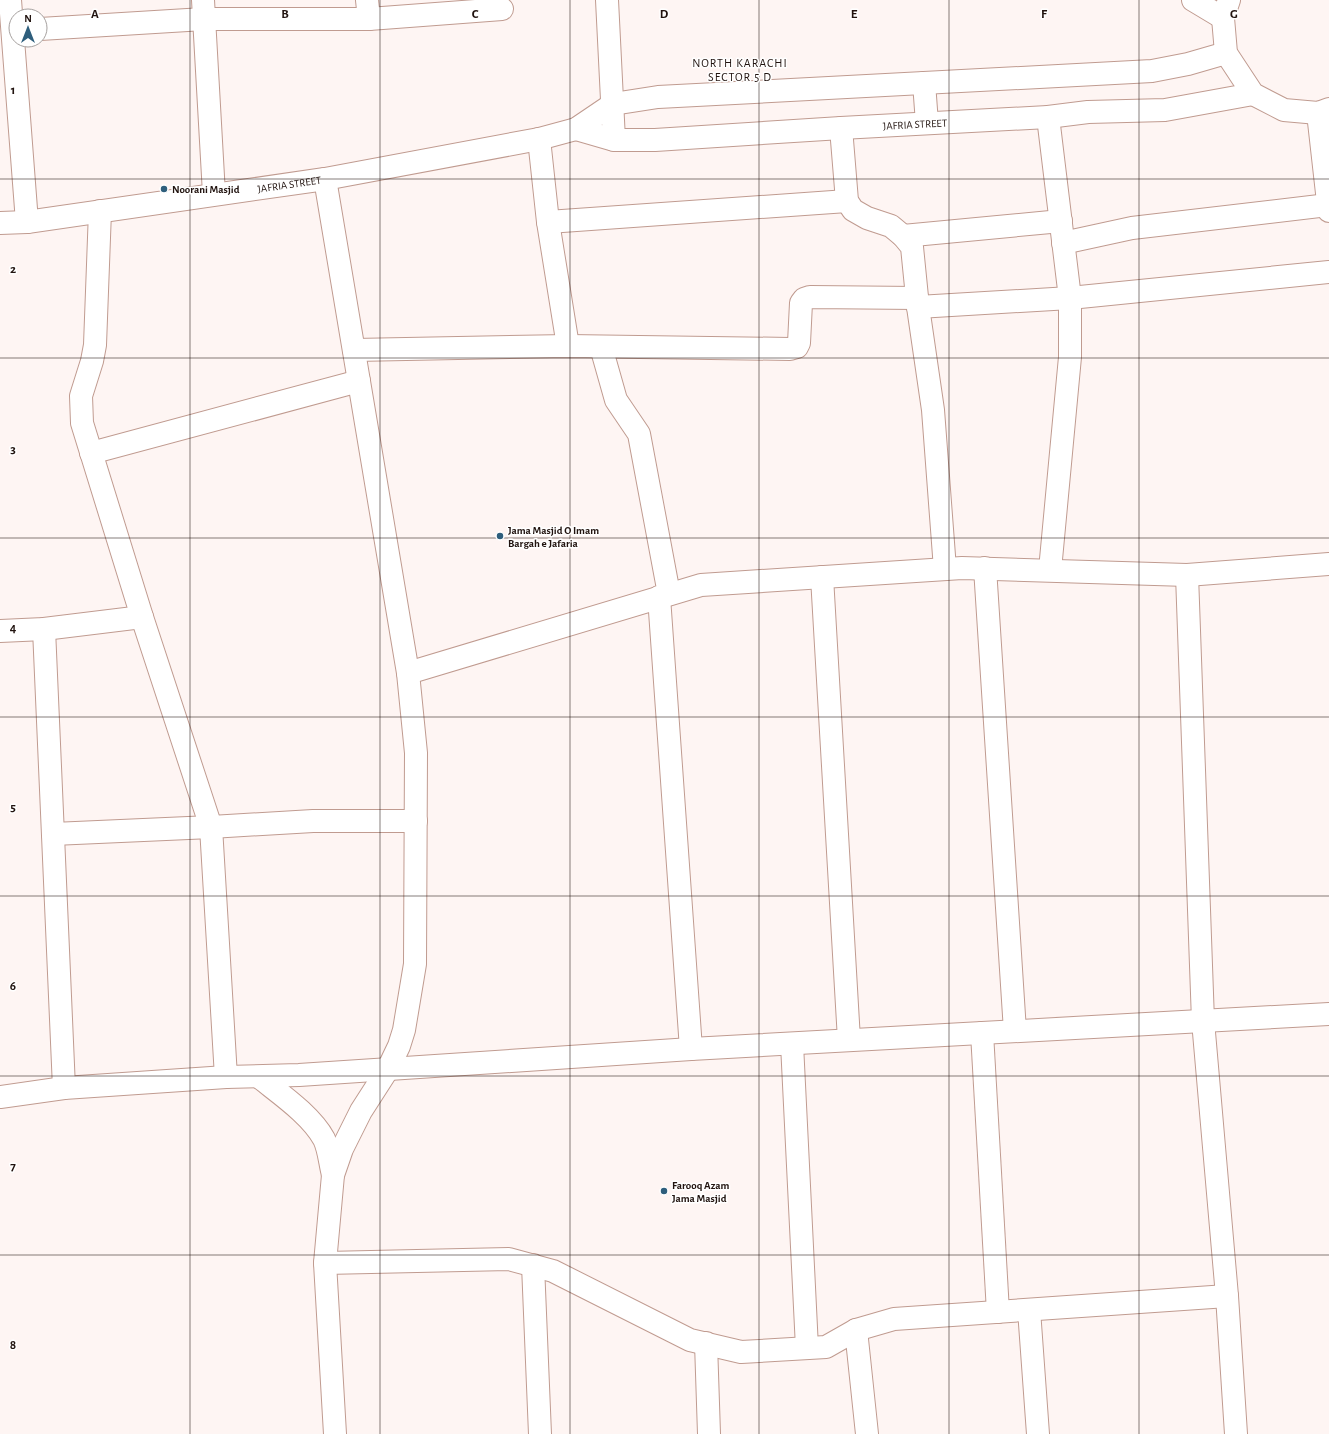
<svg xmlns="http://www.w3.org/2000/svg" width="1329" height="1434" font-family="'Alegreya Sans',sans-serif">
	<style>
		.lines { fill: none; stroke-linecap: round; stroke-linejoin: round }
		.minor-casing { stroke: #c09b90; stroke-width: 24 }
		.minor { stroke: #fff; stroke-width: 22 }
		.grid { fill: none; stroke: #21130f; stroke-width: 1; stroke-opacity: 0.55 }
		.poi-dot { fill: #2e5e7c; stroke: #fff; stroke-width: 1.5 }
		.labels { text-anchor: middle; stroke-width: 3; stroke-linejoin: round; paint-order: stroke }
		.street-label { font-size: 11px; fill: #21130f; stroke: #fff }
		.poi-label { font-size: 11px; font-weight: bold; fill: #21130f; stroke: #fff; text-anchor: start }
		.neighbourhood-label { font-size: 12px; letter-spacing: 1px; fill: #21130f; stroke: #fff }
		.grid-label { font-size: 13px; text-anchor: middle; font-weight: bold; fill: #21130f; stroke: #fff; stroke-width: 3; stroke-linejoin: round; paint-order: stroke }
	</style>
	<rect width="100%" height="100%" fill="#fef5f3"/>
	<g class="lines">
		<g class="minor-casing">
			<g id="minor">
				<path d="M10,0L27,222"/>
				<path d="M203,0L214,194"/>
				<path d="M367,0L369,19"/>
				<path d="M607,0L614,140"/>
				<path d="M1193,0L1223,18"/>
				<path d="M1229,0L1223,18L1226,53L1253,94L1284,110L1318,113L1329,109"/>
				<path d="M40,29L204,19H369L502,9"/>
				<path d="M924,83L927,123"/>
				<path d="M1318,113L1329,211"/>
				<path d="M1048,117L1070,298V357L1050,570"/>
				<path d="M841,128L847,201L853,210L867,218L891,226L903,236L912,247L918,307L933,410L945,569"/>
				<path id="s1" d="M576,129L614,140H655L841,128L1048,117L1088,112L1165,110L1253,94"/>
				<path d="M539,139L548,222L568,346"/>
				<path d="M325,179L408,673L416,753L415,964L404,1030L399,1046L388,1069L361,1111L342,1149L333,1175L325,1263L335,1434"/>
				<path d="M100,211L95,345L92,361L81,396L82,423L142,617L211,827L226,1077"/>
				<path d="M548,222L847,201"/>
				<path id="s2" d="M0,223L27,222L325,179L539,139L576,129L613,104L658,97L1152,71L1188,64L1226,53"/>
				<path d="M903,236L1061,221"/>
				<path d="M1063,243L1132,228L1328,205"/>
				<path d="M918,307L1070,298L1329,272"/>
				<path d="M601,347L616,400L639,434L669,594"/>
				<path d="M354,350L568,346L790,349L797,347L799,343L801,303L804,299L810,297L917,298"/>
				<path d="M91,453L359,381"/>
				<path d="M985,568L1015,1031"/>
				<path d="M1187,575L1203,1021L1227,1296L1236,1434"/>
				<path d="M822,577L849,1040"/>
				<path d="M659,597L691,1049"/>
				<path d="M44,629L64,1088"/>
				<path d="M0,631L44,629L142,617"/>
				<path d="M408,673L701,585L962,568L1187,575L1329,564"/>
				<path d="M53,834L211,827L313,821H416"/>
				<path d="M982,1033L998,1312"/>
				<path d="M792,1044L807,1348"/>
				<path d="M259,1077C280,1094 311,1115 324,1139C329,1149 330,1164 333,1175"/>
				<path d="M0,1097L64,1088L226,1077L299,1075L691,1049L1329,1014"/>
				<path d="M325,1263L509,1259L553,1271L690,1340L741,1352L826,1347L856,1330L894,1319L1227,1296"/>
				<path d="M533,1265L540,1434"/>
				<path d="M1029,1310L1038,1434"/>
				<path d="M856,1330L867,1434"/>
				<path d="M706,1343L709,1434"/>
			</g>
		</g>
		<use href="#minor" class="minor"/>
	</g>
	<path class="grid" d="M190,0V1434M380,0V1434M570,0V1434M759,0V1434M949,0V1434M1139,0V1434M0,179H1329M0,358H1329M0,538H1329M0,717H1329M0,896H1329M0,1076H1329M0,1255H1329"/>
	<g class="poi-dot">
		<circle cx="164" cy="189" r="4"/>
		<circle cx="500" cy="536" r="4"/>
		<circle cx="664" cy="1191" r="4"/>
	</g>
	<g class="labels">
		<g class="street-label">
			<text dy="4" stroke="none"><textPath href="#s1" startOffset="341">JAFRIA STREET</textPath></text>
			<text dy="4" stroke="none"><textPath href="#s2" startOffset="292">JAFRIA STREET</textPath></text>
		</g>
		<g class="poi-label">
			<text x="172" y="193">Noorani Masjid</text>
			<text x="508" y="534">Jama Masjid O Imam<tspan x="508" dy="13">Bargah e Jafaria</tspan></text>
			<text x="672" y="1189">Farooq Azam<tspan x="672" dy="13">Jama Masjid</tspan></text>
		</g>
		<g class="neighbourhood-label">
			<text x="740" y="67">NORTH KARACHI<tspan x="740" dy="14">SECTOR 5 D</tspan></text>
		</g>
	</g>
	<g class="grid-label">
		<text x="95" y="18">A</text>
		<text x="285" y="18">B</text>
		<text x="475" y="18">C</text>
		<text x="664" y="18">D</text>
		<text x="854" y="18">E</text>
		<text x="1044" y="18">F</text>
		<text x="1234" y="18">G</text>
		<text x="13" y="94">1</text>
		<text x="13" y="273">2</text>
		<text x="13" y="453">3</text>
		<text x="13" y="632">4</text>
		<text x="13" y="811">5</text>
		<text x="13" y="990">6</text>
		<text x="13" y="1170">7</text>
		<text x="13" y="1349">8</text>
	</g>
	<g transform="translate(28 28)"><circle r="19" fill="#ffffff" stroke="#a6a19f"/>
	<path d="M0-3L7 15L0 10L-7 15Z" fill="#2e5e7c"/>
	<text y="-6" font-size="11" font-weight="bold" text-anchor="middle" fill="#21130f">N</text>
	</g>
</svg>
